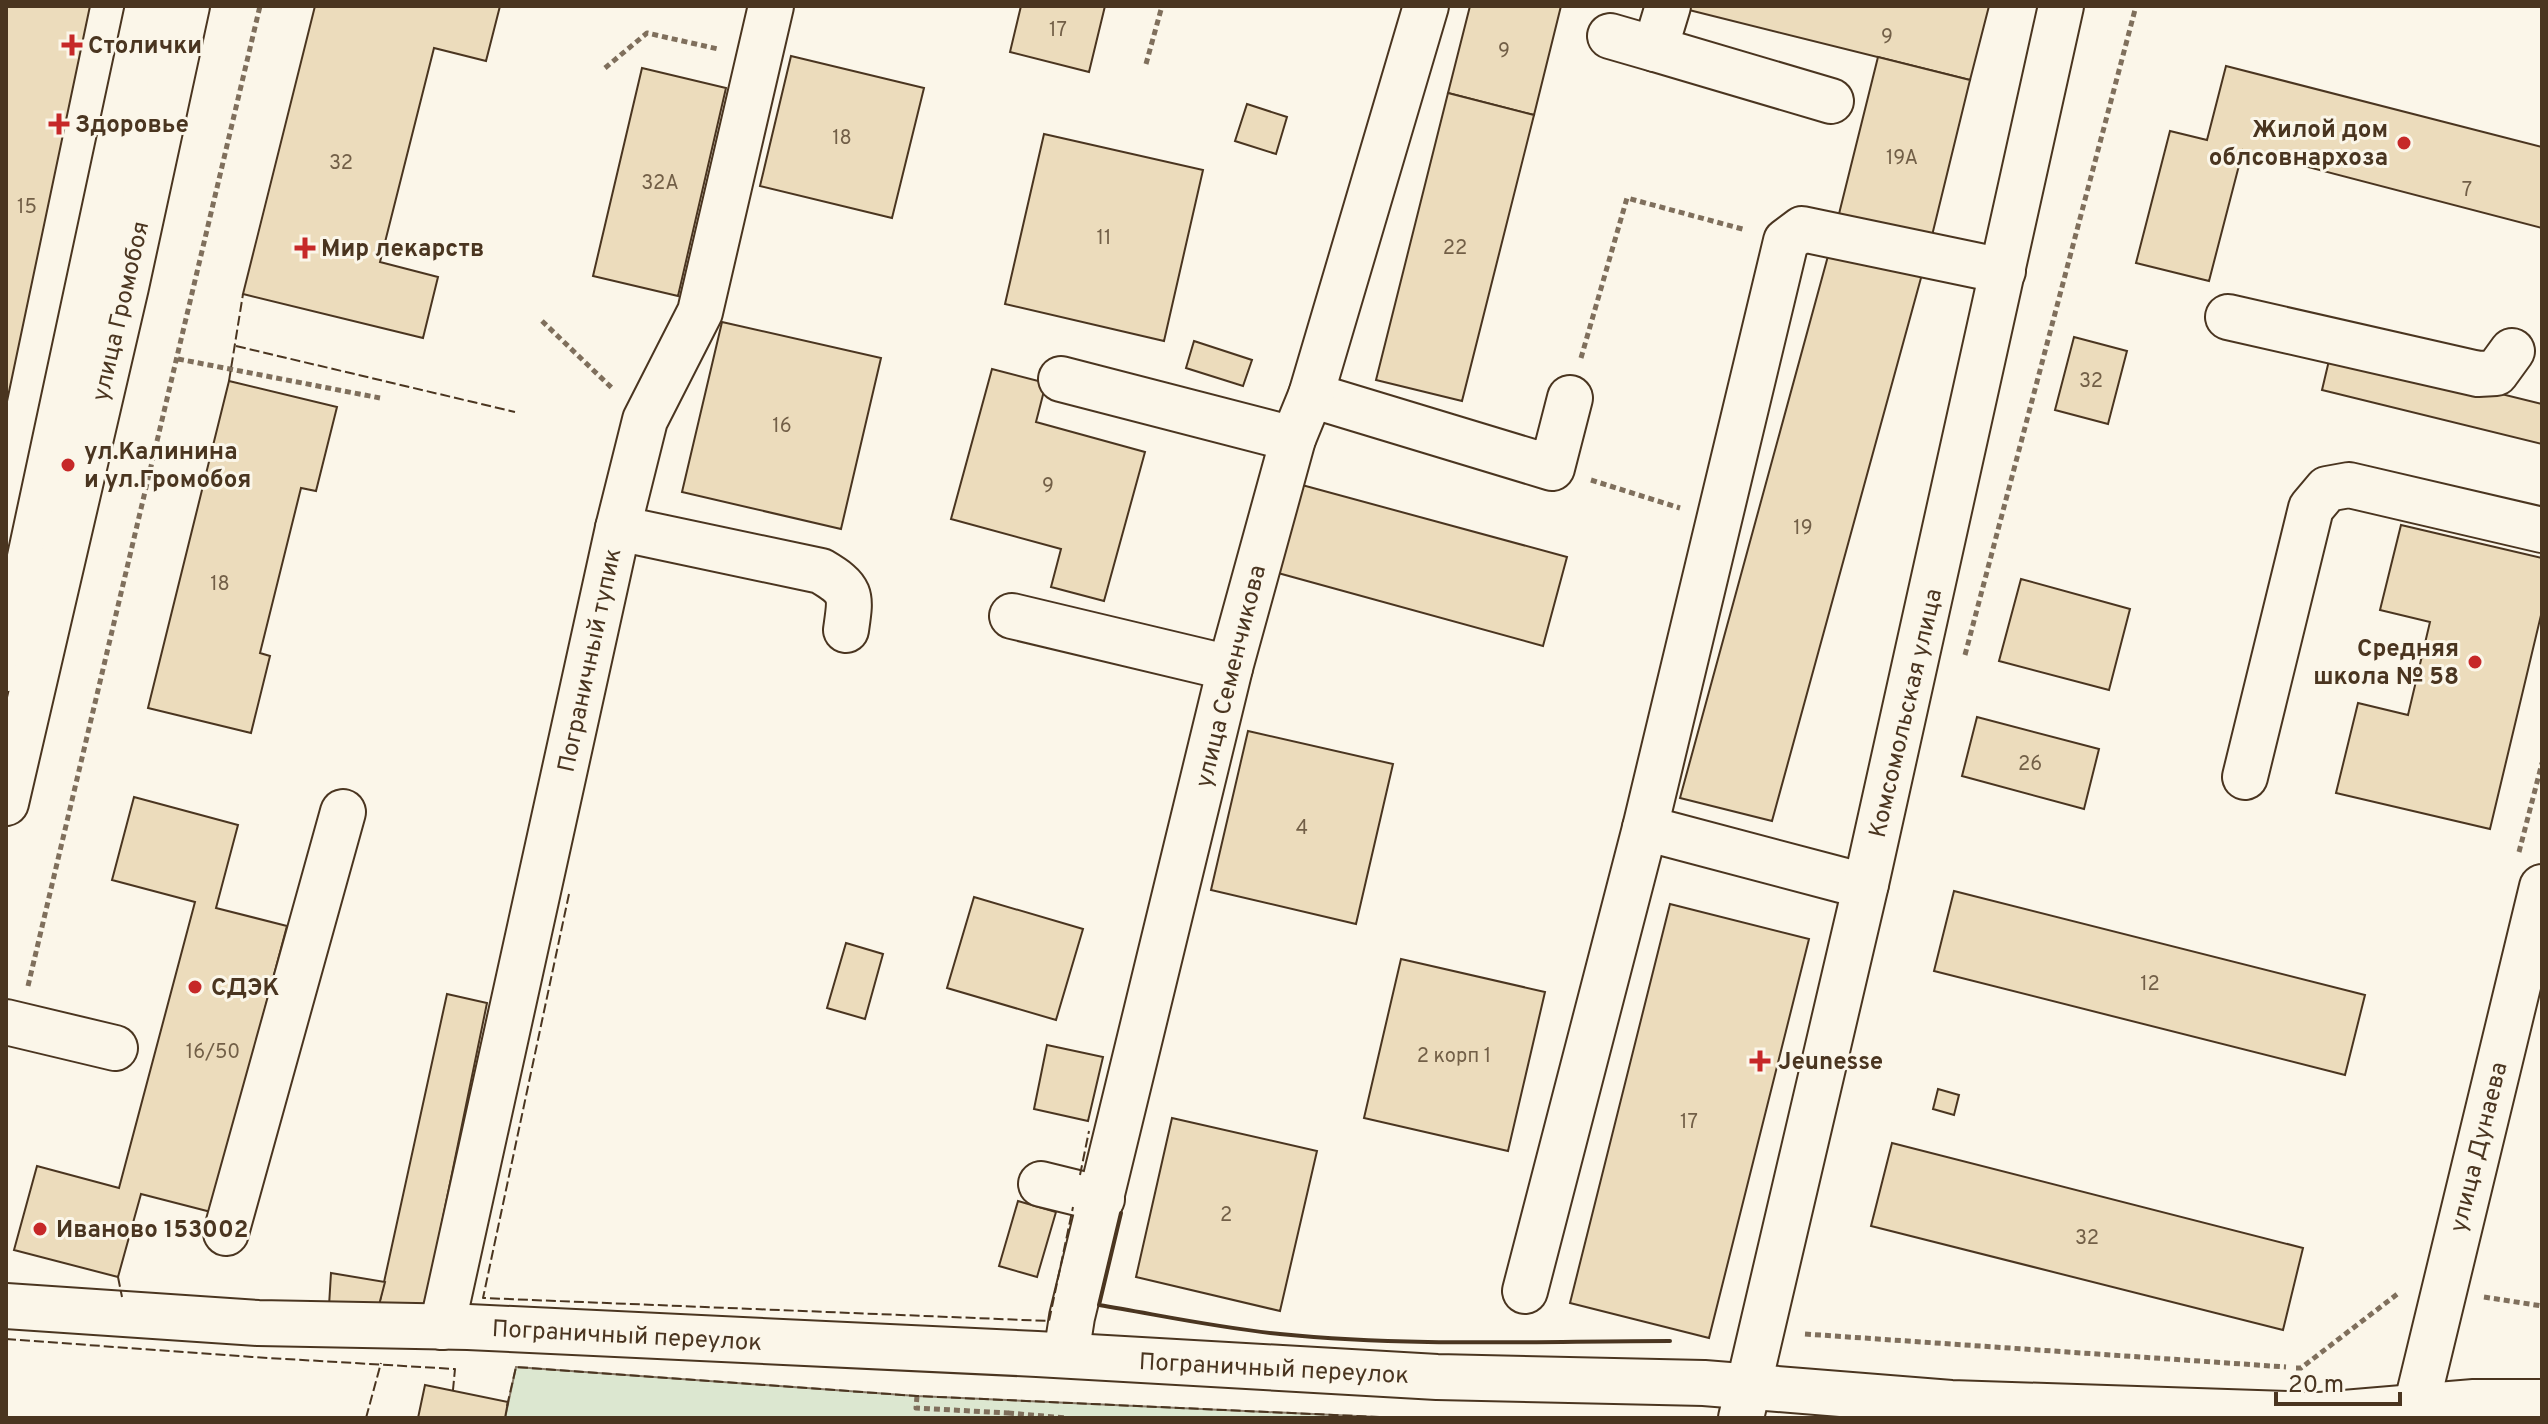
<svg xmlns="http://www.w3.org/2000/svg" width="2548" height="1424" font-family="Overpass,sans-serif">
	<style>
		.green { fill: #dce7d0; stroke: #887966; stroke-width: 2 }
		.building { fill: #ecdcbc; stroke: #4a3520; stroke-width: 2 }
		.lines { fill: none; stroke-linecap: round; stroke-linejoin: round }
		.minor-casing { stroke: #4a3520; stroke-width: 48 }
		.major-casing { stroke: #4a3520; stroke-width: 48 }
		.path { stroke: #7f6f5c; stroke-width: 5; stroke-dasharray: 6 4; stroke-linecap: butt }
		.minor { stroke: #fbf6e9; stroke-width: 44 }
		.major { stroke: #fbf6e9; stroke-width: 44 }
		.fence { stroke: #4a3520; stroke-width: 2; stroke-dasharray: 10 4; stroke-linecap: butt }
		.wall { stroke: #4a3520; stroke-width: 4 }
		.poi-dot { fill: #c62828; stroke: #fbf6e9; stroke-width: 3 }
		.labels { text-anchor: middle; stroke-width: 6; stroke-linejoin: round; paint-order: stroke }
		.number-label { font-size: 20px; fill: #725f47 }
		.poi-label { font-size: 24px; font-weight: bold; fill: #4a3520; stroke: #fbf6e9; text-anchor: start }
		.street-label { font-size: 24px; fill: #4a3520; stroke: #fbf6e9 }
	</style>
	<rect width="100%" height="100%" fill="#fbf6e9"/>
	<path class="green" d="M516,1367L917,1396L1400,1418H505Z"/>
	<g class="building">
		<path d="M6,6H90L6,406Z"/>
		<path d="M315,6H500L486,61L434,48L380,262L438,277L423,338L243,294Z"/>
		<path d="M1021,6H1105L1089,72L1010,52Z"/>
		<path d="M1470,6H1561L1534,115L1448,93Z"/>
		<path d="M1673,6H1989L1970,80Z"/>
		<path d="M791,56L924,88L892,218L760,186Z"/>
		<path d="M1878,57L1970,80L1927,256L1834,234Z"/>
		<path d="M2226,66L2542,147V228L2243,150L2209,281L2136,263L2170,131L2207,140Z"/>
		<path d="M642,68L726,88L678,296L593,276Z"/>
		<path d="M1448,93L1534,115L1462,401L1376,380Z"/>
		<path d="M1247,104L1287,117L1276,154L1235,141Z"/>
		<path d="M1044,134L1203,170L1164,341L1005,304Z"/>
		<path d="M1834,234L1927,256L1772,821L1680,798Z"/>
		<path d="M722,322L881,358L841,529L682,492Z"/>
		<path d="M2074,337L2127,351L2108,424L2055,410Z"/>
		<path d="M1194,341L1252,360L1243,386L1186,368Z"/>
		<path d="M2331,352L2542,404V444L2322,390Z"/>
		<path d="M992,369L1046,383L1036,422L1145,452L1104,601L1051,587L1061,549L951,519Z"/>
		<path d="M229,381L337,407L316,491L301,488L260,653L270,656L251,733L148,708Z"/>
		<path d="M1302,485L1567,557L1543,646L1278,573Z"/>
		<path d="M2401,525L2542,558V611L2490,829L2336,793L2358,703L2408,715L2430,622L2380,610Z"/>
		<path d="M2021,579L2130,609L2109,690L1999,661Z"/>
		<path d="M1977,717L2099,749L2084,809L1962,776Z"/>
		<path d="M1248,731L1393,764L1356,924L1211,890Z"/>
		<path d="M134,797L238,825L216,908L287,926L211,1212L141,1194L118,1277L14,1250L37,1166L119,1188L195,902L112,880Z"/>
		<path d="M1954,891L2365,995L2345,1075L1934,971Z"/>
		<path d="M974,897L1083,929L1056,1020L947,988Z"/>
		<path d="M1670,904L1809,939L1709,1338L1570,1303Z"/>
		<path d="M846,943L883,954L865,1019L827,1008Z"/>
		<path d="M1401,959L1545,992L1508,1151L1364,1118Z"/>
		<path d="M447,994L487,1003L424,1310L379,1305Z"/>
		<path d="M1047,1045L1103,1057L1088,1121L1034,1109Z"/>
		<path d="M1938,1089L1959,1095L1954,1115L1933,1109Z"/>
		<path d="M1172,1118L1317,1151L1280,1311L1136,1277Z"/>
		<path d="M1892,1143L2303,1248L2283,1330L1871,1226Z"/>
		<path d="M1018,1201L1056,1212L1037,1277L999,1266Z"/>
		<path d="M331,1273L385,1282L379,1305L329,1306Z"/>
		<path d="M425,1385L508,1402L505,1418H418Z"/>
	</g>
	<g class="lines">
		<g class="minor-casing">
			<g id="minor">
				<path d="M1610,36L1655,49L1668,6"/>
				<path d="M1655,49L1831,101"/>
				<path d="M2228,317L2478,374L2496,373L2512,351"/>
				<path d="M1061,379L1293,439"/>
				<path d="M1311,395L1552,468L1570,398"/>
				<path d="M618,528L821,571C853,590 851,595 846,630"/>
				<path d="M1012,616L1230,668"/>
				<path d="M2245,777L2311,508L2327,489L2349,485L2542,530"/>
				<path d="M1645,828L1849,882L1866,884"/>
				<path d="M6,1022L115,1048"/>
				<path d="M1041,1184L1102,1199"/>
				<path d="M226,1233L343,812"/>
				<path d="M1525,1291L1645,828L1786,241L1802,229L2003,271"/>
				<path d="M6,1306L258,1323L468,1327L1037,1354L1437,1377L1704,1383L1951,1403L2320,1415L2474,1402H2542"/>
				<path d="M442,1327L618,528L645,420L700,312L771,6"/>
				<path d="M1066,1355L1072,1317L1230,668L1293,439L1311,395L1426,6"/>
				<path d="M2416,1407L2542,887"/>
				<path d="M1741,1418L1866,884L2061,6"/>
			</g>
		</g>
		<g class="major-casing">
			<g id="major">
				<path d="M6,669L148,6"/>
				<path d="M6,803L126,287L187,6"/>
			</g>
		</g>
		<g class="path">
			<path d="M1146,64L1162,6"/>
			<path d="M605,68L647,33L718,49"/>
			<path d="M542,321L614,390"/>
			<path d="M1581,358L1627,198L1746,230"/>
			<path d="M178,359L380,398"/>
			<path d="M1591,480L1680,508"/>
			<path d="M1965,655L2136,6"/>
			<path d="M2519,852L2542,763"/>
			<path d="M28,986L260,6"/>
			<path d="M2484,1297L2542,1306"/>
			<path d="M1805,1334L2286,1367"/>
			<path d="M2296,1368H2301L2400,1292"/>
			<path d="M917,1396L916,1408L1008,1413V1418"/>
			<path d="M1008,1413L1066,1418"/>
		</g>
		<use href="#minor" class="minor"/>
		<use href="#major" class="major"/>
		<g class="fence">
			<path d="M236,346L515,412"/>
			<path d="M229,381L243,294"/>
			<path d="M569,894L483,1298L1049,1321L1073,1207"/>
			<path d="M1080,1175L1089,1131"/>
			<path d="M118,1277L122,1297"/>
			<path d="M6,1339L252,1357L455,1369L453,1390"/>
			<path d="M507,1406L516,1367L917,1396L1400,1418"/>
			<path d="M366,1418L381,1363"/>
		</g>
		<path class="wall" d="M1121,1213L1099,1305C1159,1315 1219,1328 1280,1334C1409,1347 1540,1341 1670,1341"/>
	</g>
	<g class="poi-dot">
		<path d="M68 33h8v8h8v8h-8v8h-8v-8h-8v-8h8z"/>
		<path d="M55 112h8v8h8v8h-8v8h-8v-8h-8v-8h8z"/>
		<circle cx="2404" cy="143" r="8"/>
		<path d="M301 236h8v8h8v8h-8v8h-8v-8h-8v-8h8z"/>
		<circle cx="68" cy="465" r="8"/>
		<circle cx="2475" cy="662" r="8"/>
		<circle cx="195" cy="987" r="8"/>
		<path d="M1756 1049h8v8h8v8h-8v8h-8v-8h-8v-8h8z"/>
		<circle cx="40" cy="1229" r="8"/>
	</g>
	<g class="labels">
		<g class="number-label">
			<text x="1058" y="36">17</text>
			<text x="1887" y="43">9</text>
			<text x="1504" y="57">9</text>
			<text x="842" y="144">18</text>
			<text x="1902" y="164">19А</text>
			<text x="341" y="169">32</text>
			<text x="660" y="189">32А</text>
			<text x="2467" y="196">7</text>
			<text x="27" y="213">15</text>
			<text x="1104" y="244">11</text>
			<text x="1455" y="254">22</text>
			<text x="2091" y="387">32</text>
			<text x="782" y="432">16</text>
			<text x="1048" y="492">9</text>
			<text x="1803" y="534">19</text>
			<text x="220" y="590">18</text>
			<text x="2030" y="770">26</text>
			<text x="1302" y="834">4</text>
			<text x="2150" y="990">12</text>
			<text x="213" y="1058">16/50</text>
			<text x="1454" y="1062">2 корп 1</text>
			<text x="1689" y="1128">17</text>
			<text x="1226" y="1221">2</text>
			<text x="2087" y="1244">32</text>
		</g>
		<g class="poi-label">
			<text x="88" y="53">Столички</text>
			<text x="75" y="132">Здоровье</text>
			<text x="2388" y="137" text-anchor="end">Жилой дом<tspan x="2388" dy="28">облсовнархоза</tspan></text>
			<text x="321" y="256">Мир лекарств</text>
			<text x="84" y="459">ул.Калинина<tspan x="84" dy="28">и ул.Громобоя</tspan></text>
			<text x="2459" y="656" text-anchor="end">Средняя<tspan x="2459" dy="28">школа № 58</tspan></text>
			<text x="211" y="995">СДЭК</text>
			<text x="1778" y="1069">Jeunesse</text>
			<text x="56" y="1237">Иваново 153002</text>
		</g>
		<g class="street-label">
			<text transform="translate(120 311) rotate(-77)" y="8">улица Громобоя</text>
			<text transform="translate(589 660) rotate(-78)" y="8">Пограничный тупик</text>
			<text transform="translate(1230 676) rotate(-76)" y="8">улица Семенчикова</text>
			<text transform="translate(1905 713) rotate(-77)" y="8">Комсомольская улица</text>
			<text transform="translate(2478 1147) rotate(-76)" y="8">улица Дунаева</text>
			<text transform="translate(627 1335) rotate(3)" y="8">Пограничный переулок</text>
			<text transform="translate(1274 1368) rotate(3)" y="8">Пограничный переулок</text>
		</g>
	</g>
	<rect width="2548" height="1424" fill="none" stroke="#4a3520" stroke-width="16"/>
	<path d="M2276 1392v12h124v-12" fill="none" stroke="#4a3520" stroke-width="4"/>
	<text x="2288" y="1392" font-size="24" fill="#4a3520" stroke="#fbf6e9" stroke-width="6" paint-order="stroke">20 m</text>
</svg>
